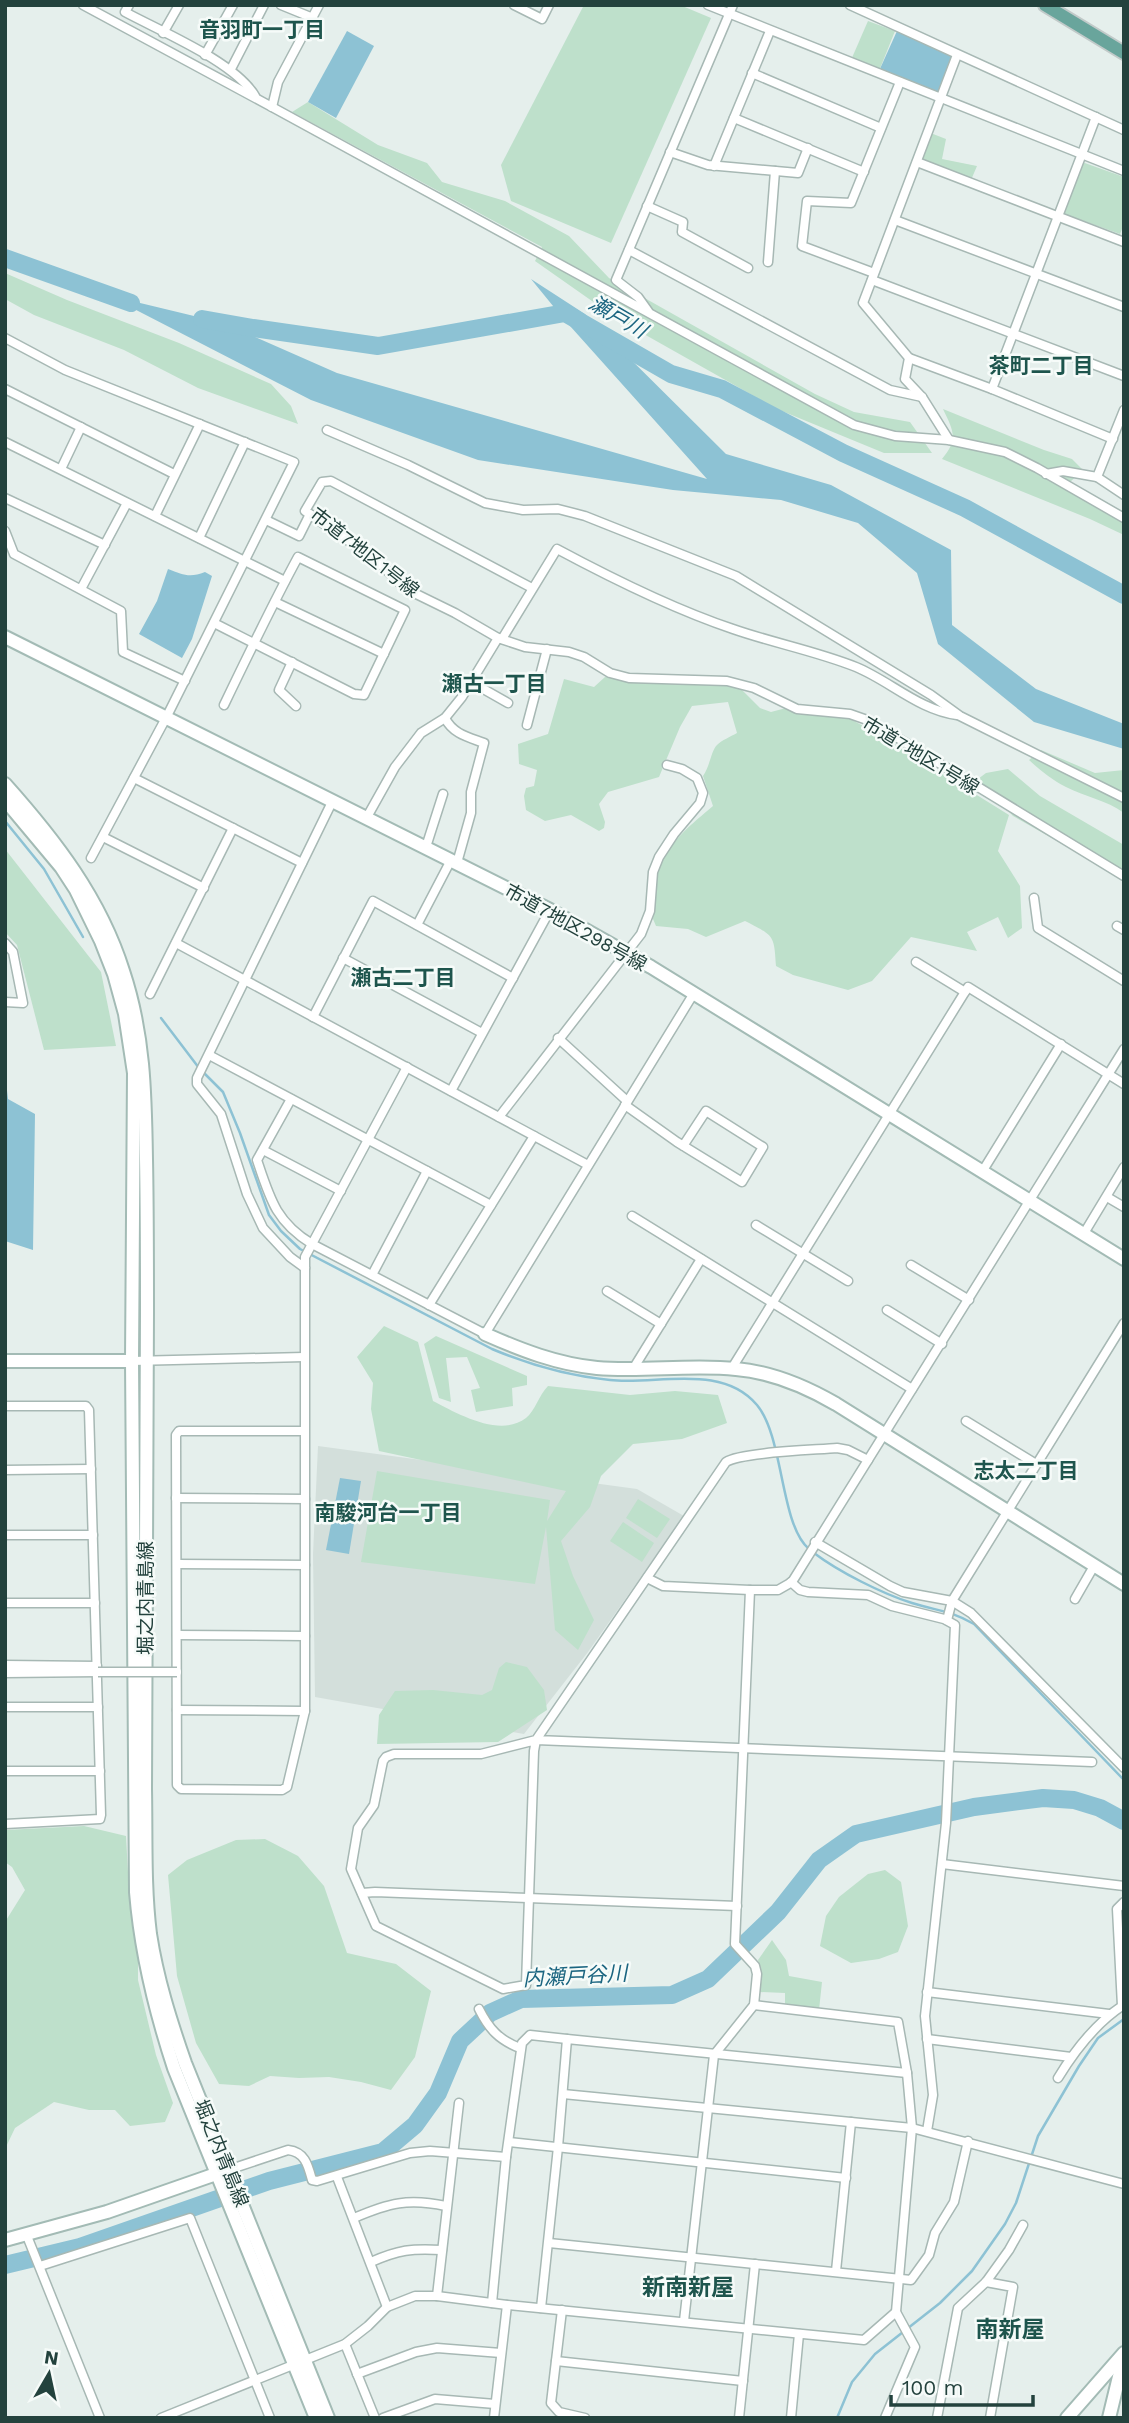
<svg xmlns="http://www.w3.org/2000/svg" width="1129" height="2423" font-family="'Work Sans','Noto Sans JP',sans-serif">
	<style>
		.built { fill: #d3dfdb }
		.green { fill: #bee0cb }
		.water { fill: #8dc2d4 }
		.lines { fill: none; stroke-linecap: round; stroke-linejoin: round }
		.stream { stroke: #8dc2d4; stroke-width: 2.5 }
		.river { stroke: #8dc2d4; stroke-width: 18 }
		.street-casing { stroke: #a7b8b4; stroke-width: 11 }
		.secondary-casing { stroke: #a3bbb5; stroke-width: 16 }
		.primary-casing { stroke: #c1cac9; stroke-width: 16 }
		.street { stroke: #fff; stroke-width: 8 }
		.secondary { stroke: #fff; stroke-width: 12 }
		.primary { stroke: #69a59c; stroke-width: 12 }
		.street-bridge-casing { stroke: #a7b8b4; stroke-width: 11; stroke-linecap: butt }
		.street-bridge { stroke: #fff; stroke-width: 8 }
		.labels { text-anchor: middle; stroke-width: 5; stroke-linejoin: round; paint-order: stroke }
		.street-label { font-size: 19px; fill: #23423d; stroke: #f6fbf9 }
		.neighbourhood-label { font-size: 21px; font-weight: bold; fill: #1e554d; stroke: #f6fbf9 }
		.water-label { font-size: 21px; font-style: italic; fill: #1b6580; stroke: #f6fbf9 }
		.quarter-label { font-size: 23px; font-weight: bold; fill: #1e554d; stroke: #f6fbf9 }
	</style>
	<rect width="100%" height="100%" fill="#e5efec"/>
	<path class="built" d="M318,1446L637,1489L684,1516L588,1652L524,1734L315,1697L313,1554Z"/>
	<g class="green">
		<path d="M584,5H680L711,18L611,243L511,201L501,165Z"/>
		<path d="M868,21L895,31L879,71L851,60Z"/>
		<path d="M308,102L378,145L427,163L442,182L505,201L569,236L609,278L815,394L854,412L910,422L932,453H884L777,409L619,320L535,261L542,247L292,112Z"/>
		<path d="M928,132L946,139L942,159L977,166L971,180L918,158Z"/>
		<path d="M1082,162L1124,177V224L1120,234L1062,213Z"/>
		<path d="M5,273L67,300L179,343L271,384L291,406L298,424L198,388L124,350L34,315L5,299Z"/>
		<path d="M943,409L1044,450L1072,459L1083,470L1070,482L1124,512V535L1090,519L942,459C959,439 953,430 943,409Z"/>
		<path d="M605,677L738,686L760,708L771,712L786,708L845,716L885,738L1009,815L998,851L1020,886L1022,928L1008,938L998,917L967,932L977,951L911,937L872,981L848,990L793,975L776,966C774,934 774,936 745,921L706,937L688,929L656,926L653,919C655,903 655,884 659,869C667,843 693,823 713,806L703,776C710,766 711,751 717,745C722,740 730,737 737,733L728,702L692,706L680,727L659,777L608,792L599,804L605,822L604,828L599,831L571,815L545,821L526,810L524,796L526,788L534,786L537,770L519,764L518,744L548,734L564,679L594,687Z"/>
		<path d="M1041,750L1095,773L1124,770V813C1106,800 1086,797 1066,787C1052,780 1041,771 1029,760Z"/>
		<path d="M1008,769L1040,796L1124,845V879L1013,816L978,779L986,773Z"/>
		<path d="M5,849L101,972L116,1046L44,1050L17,945L5,932Z"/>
		<path d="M384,1326L418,1342L433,1401C458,1414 500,1438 526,1418C535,1411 539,1395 548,1386L630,1395L675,1391L718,1395L727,1423L682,1439L633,1444L601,1476L590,1507L561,1541L573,1576L594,1620L578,1650L555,1630L546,1527L535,1584L361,1562L377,1471L550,1500L547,1521L566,1491L379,1451L371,1409L373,1383L357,1357Z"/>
		<path d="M436,1336L527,1376V1385L512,1388L513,1406L476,1412L471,1390L480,1388L467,1357L446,1358L451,1402L439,1398L424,1344Z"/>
		<path d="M638,1499L670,1519L657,1538L626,1518Z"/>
		<path d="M623,1522L654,1543L642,1562L610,1541Z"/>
		<path d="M506,1662L527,1667L544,1690L547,1710L498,1742L377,1744L379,1715L395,1691L433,1690L482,1695L492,1690L499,1668Z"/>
		<path d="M84,1826L126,1836L130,1909L138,1949V1980L156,2055L173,2103L165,2122L130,2126L115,2110H89L54,2102L15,2128L5,2149V1922L25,1890L12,1867L5,1862V1830Z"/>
		<path d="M265,1839L298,1856L324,1886L347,1953L396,1964L431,1991L415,2057L391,2090L361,2082L329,2077L299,2078L270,2076L249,2086L219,2084L196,2043L177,1976L168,1875L187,1860L236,1840Z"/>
		<path d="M885,1870L901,1882L908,1926L898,1952L879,1959L851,1963L820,1946L826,1916L839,1897L868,1874Z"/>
		<path d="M772,1940L786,1960L789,1976L822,1982L819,2010L785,2006V1993L759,1992L762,1978L758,1960Z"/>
	</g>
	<g class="water">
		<path d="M347,31L374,46L336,118L308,102Z"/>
		<path d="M897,31L953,57L938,93L879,71Z"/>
		<path d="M531,279L585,314L726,454L831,485L951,550L952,625L1036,689L1124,724V749L1034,722L938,644L917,573L858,523L781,500L673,490L478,460L311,400L107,295L223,323L337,373L707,479L562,317Z"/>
		<path d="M168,569C183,575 190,578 205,572L212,576L192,639L182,658L139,634L157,601Z"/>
		<path d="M5,1073L8,1099L35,1114L33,1250L5,1241Z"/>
		<path d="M340,1478L361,1481L349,1554L326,1550Z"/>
	</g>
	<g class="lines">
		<g class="stream">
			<path d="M5,821L44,869L83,937"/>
			<path d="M161,1018L199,1068"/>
			<path d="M204,1073L223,1092L240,1133L269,1215L281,1231L300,1249L492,1349C530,1365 569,1376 610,1380C658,1385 722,1363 757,1405C784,1437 780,1525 809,1549"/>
			<path d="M814,1553C839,1572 883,1594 912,1603C937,1611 950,1610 974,1624L1124,1780"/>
			<path d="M837,2418L852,2382L875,2354L940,2303L972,2271L1005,2224L1016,2203L1038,2136L1079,2066L1098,2038L1124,2019"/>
		</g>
		<g class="river">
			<path d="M5,258L131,303"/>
			<path d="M202,319L253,328L378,346L565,313L671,374L722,389L843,453L965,508L1124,595"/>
			<path d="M5,2265L80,2247L269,2181L383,2152L415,2125L438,2093L460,2041L490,2013L521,1999L672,1995L708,1979L778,1912L819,1860L856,1834L974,1807L1043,1798L1074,1800L1100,1808L1124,1821"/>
		</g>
		<g class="street-casing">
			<g id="street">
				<path d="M83,5L272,107L854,425L895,436L949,440L1005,452L1037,468L1124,518"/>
				<path d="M129,5L125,12C162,32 235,62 255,96"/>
				<path d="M281,5L313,18"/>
				<path d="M514,5L542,19L549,5"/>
				<path d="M708,5L1124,171"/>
				<path d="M850,5L1124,130"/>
				<path d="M163,33L179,5"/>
				<path d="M205,55L233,5"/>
				<path d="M231,69L264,5"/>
				<path d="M752,73L881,128"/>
				<path d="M272,107L278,82L319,5"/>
				<path d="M734,118L864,172"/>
				<path d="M670,152L708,165L798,173L808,148"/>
				<path d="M917,162L1124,242"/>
				<path d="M714,166L770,31"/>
				<path d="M647,206L683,222L682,232L748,268"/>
				<path d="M895,220L1124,307"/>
				<path d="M629,250L890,390L922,397"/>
				<path d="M768,262L775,171"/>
				<path d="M874,273L802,246L807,201L851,203L900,82"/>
				<path d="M872,280L1124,376"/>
				<path d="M648,311L638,297L616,280L733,5"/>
				<path d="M5,338L65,370L294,462L167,716L91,858"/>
				<path d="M909,358L992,389L1113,439"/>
				<path d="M5,389L174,474"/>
				<path d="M992,389L1096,117"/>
				<path d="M327,430L408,465L485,503L523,510L558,509L585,516L736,576L931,695L960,716L1124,798"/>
				<path d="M949,440L922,397L905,379L909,358L863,303L957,55"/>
				<path d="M5,442L285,581"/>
				<path d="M61,469L81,427"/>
				<path d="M1046,474L1063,471L1097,477L1124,410"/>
				<path d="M1097,477L1124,495"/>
				<path d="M5,498L105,545"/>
				<path d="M155,516L200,424"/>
				<path d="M266,520L299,536L310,514"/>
				<path d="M5,531L14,554L121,611L123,652L185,681"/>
				<path d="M199,538L245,442"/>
				<path d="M532,588L331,481L322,482L305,511L376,560L406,589L455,613L498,638L525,647L569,652L584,657L610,673L629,678L727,681L754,688L797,709L850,714L870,721L1124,876"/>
				<path d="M81,589L127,503"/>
				<path d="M275,602L384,654"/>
				<path d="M214,623L354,694L364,695L405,610L298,557C272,605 248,655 224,705"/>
				<path d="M502,639L557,549C613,579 673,609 733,629C773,643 816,651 856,667C890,681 919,710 957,715"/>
				<path d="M292,662L279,690L296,706"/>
				<path d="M471,682L508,703"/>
				<path d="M445,718C453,734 468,737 484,743L471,792V813L457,863"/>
				<path d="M527,725L547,649"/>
				<path d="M134,778L302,863"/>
				<path d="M367,817L395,767L421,733L445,718L462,697L498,638"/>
				<path d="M103,837L204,888"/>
				<path d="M426,847L443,794"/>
				<path d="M1034,898L1038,928L1124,981"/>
				<path d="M417,925L451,860"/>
				<path d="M1117,926L1124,930"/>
				<path d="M5,943L13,952L23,1003L5,1002"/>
				<path d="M176,943L588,1165"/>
				<path d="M343,958L482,1033"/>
				<path d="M916,962L965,992"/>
				<path d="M150,994L233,828"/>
				<path d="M313,1017L373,901L513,978"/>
				<path d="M558,1038L627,1101"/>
				<path d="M209,1055L491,1205"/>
				<path d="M451,1091L550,910"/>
				<path d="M291,1099L257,1160C270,1199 276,1222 312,1244L485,1334L694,993"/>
				<path d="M625,1105L677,1142L742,1182L763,1147L706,1111L683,1146"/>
				<path d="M499,1117L641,934L650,911L653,872L659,857L674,834L700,803L703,793L697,778L682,769L667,765"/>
				<path d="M263,1150L341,1191"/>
				<path d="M982,1172L1061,1044"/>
				<path d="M1107,1197L1124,1207"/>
				<path d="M632,1216L912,1389"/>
				<path d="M756,1225L848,1281"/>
				<path d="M1083,1235L1124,1167"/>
				<path d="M911,1265L969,1300"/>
				<path d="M305,1268L290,1257L263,1228L247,1194L221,1114L197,1084V1078L333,800"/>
				<path d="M372,1275L427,1171"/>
				<path d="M607,1291L661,1324"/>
				<path d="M429,1305L534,1136"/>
				<path d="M887,1310L942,1344"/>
				<path d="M132,1361L304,1357"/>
				<path d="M732,1368L968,987L1124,1084"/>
				<path d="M633,1369L701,1259"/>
				<path d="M5,1406H86L89,1410L101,1815L100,1819L5,1824"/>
				<path d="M966,1421L1036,1464"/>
				<path d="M305,1431H179L176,1435L177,1785L181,1789L282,1790L287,1787L305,1711V1257L407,1067"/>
				<path d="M868,1460L848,1450L837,1448C815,1450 741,1452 726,1462L536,1740L534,1751L526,1985L503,1989L376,1926L351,1869L358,1828L374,1805L383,1761L386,1757L394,1754H481L536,1740L1092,1762"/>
				<path d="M5,1470L91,1469"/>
				<path d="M176,1498L305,1499"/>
				<path d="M5,1535H93"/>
				<path d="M815,1542L890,1586L903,1592L952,1601L971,1613L1124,1768"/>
				<path d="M177,1564L305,1565"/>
				<path d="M647,1578L663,1586L750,1590H778L792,1582L1124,1049"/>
				<path d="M791,1582L800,1590L808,1592L868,1595L892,1606L944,1619L955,1625L946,1823L925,2016L933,2095L927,2131"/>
				<path d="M1075,1599L1094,1566"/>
				<path d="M5,1603H95"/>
				<path d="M947,1620L952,1601L1124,1323"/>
				<path d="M177,1635L305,1636"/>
				<path d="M5,1665L97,1666"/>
				<path d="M5,1673L98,1672"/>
				<path d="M5,1707H98"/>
				<path d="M177,1710L305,1711"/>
				<path d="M5,1771H100"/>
				<path d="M942,1864L1124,1886"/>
				<path d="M362,1893L375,1892L737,1906"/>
				<path d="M927,1992L1109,2014"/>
				<path d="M754,2005L898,2022L907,2073L912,2128L896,2312L915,2347L885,2418"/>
				<path d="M479,2009C489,2029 499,2040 520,2048"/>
				<path d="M927,2039L1071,2057"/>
				<path d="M1058,2078C1075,2050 1095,2024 1122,2006L1117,1909L1124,1902"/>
				<path d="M563,2094L912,2128L1124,2184"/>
				<path d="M509,2142L846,2178"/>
				<path d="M225,2171L288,2150C305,2152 308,2165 312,2180L317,2181L410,2153L430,2151L506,2157"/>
				<path d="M337,2177L387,2307"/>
				<path d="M354,2218C389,2203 408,2198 446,2206"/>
				<path d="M27,2236L100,2418"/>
				<path d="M549,2243L911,2280L929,2255L935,2233L954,2202L968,2141"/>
				<path d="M371,2262C398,2250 412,2248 442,2250"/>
				<path d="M40,2266L190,2218L270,2418"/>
				<path d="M836,2271L851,2122"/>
				<path d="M986,2282L1013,2287L990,2418"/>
				<path d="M437,2296L459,2103"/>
				<path d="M492,2303L506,2157L522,2043L530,2035L567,2039"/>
				<path d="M541,2308L558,2147L567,2039L907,2073"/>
				<path d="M562,2310L551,2403L559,2412L585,2418"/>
				<path d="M684,2321L714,2055L754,2005L757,1974L755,1966L735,1944L750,1590"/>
				<path d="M345,2344L375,2418"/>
				<path d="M556,2361L743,2381"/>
				<path d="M357,2374L416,2352L437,2348L501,2353"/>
				<path d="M161,2418L345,2344L368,2326L387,2307L415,2296H437L507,2305L864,2340L896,2312"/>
				<path d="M383,2418L435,2399L495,2404"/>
				<path d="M494,2418L507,2305"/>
				<path d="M739,2418L755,2264"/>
				<path d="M791,2418L799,2334"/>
				<path d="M937,2418L958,2308L986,2282L1009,2250L1023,2225"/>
			</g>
		</g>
		<g class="secondary-casing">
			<g id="secondary">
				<path d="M5,637L550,910L651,967L1124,1259"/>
				<path d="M5,784C55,840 100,898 123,971C144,1034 145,1093 146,1159C147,1210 147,1261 147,1312C146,1471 145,1630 145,1789C146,1837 144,1886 150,1934C157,1979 170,2020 185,2063L328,2418"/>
				<path d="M5,800L61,867L76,890L101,941L114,974L125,1014L134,1073L132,1361L136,1892C141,1953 155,2010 174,2068L316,2418"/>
				<path d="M485,1334C521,1350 557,1364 597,1368C643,1372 690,1364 736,1369C772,1372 805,1386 836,1404L1124,1584"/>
				<path d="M5,1361H132"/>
				<path d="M5,2240L107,2212L216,2174"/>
				<path d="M1067,2418L1124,2353"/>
				<path d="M1109,2418L1124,2356"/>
			</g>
		</g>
		<g class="primary-casing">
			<path id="primary" d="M1045,5L1124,53"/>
		</g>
		<use href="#street" class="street"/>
		<use href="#secondary" class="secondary"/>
		<use href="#primary" class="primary"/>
		<g class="street-bridge-casing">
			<path id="street-bridge" d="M98,1672H177"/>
		</g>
		<use href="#street-bridge" class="street-bridge"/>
	</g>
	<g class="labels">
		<g class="street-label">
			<text transform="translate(365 552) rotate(38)" y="7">市道7地区1号線</text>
			<text transform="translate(921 755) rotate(31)" y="7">市道7地区1号線</text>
			<text transform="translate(576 927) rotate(29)" y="7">市道7地区298号線</text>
			<text transform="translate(145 1598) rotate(-90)" y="7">堀之内青島線</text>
			<text transform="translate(222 2153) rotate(68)" y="7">堀之内青島線</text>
		</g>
		<g class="neighbourhood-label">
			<text x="262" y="37">音羽町一丁目</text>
			<text x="1041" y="373">茶町二丁目</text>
			<text x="494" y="691">瀬古一丁目</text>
			<text x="403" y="985">瀬古二丁目</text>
			<text x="1026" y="1478">志太二丁目</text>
			<text x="388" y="1520">南駿河台一丁目</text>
		</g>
		<g class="water-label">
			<text transform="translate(618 317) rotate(30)" y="7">瀬戸川</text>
			<text transform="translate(575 1976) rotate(-3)" y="7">内瀬戸谷川</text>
		</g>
		<g class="quarter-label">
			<text x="688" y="2295">新南新屋</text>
			<text x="1010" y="2337">南新屋</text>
		</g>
	</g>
	<rect width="1129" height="2423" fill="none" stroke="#23423d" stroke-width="14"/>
	<g transform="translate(49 2374) rotate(9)" stroke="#f6fbf9" stroke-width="5" paint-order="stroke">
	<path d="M0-5L12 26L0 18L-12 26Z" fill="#23423d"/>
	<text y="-10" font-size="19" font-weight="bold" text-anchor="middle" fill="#23423d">N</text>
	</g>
	<path d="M891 2395v10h142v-10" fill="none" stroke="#23423d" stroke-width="3.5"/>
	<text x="902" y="2395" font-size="21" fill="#23423d" stroke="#f6fbf9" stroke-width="5" paint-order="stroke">100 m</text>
</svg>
